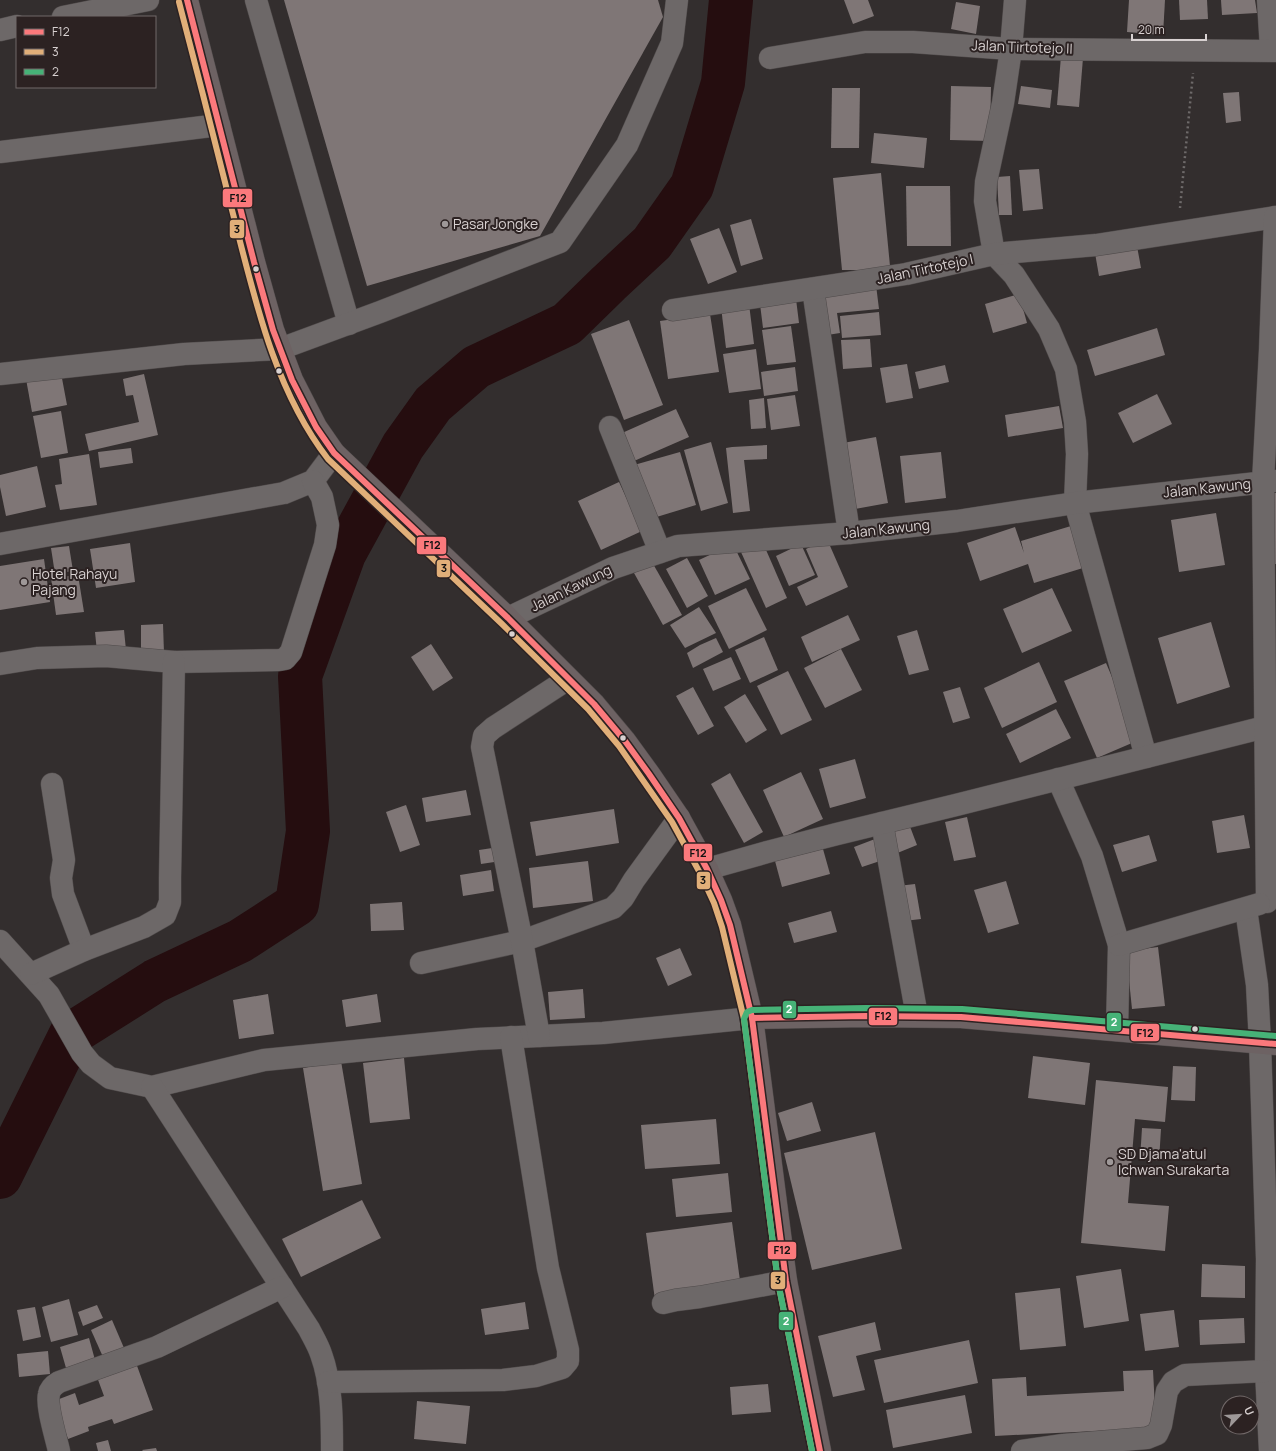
<svg xmlns="http://www.w3.org/2000/svg" width="1276" height="1451" font-family="Manrope,sans-serif">
	<style>
		.lines { fill: none; stroke-linecap: round; stroke-linejoin: round }
		.river { stroke: #250d0f; stroke-width: 44 }
		.building { fill: #7f7676 }
		.minor-casing { stroke: #504b4b; stroke-width: 23 }
		.major-casing { stroke: #504b4b; stroke-width: 23 }
		.path { stroke: #6e6a6a; stroke-width: 2.5; stroke-dasharray: 2 3; stroke-linecap: butt }
		.minor { stroke: #6d6868; stroke-width: 22 }
		.major { stroke: #6d6263; stroke-width: 22 }
		.bus-1-casing { stroke: #2c2222; stroke-width: 9 }
		.bus-2-casing { stroke: #2c2222; stroke-width: 9 }
		.bus-3-casing { stroke: #2c2222; stroke-width: 9 }
		.bus-1 { stroke: #fb797c; stroke-width: 6 }
		.bus-2 { stroke: #e1af79; stroke-width: 6 }
		.bus-3 { stroke: #46b277; stroke-width: 6 }
		.poi-dot { fill: #9e9898; stroke: #2c2222; stroke-width: 1.5 }
		.bus-dot { fill: #d8d1d1; stroke: #2c2222; stroke-width: 1.5 }
		.labels { text-anchor: middle; stroke-width: 4; stroke-linejoin: round; paint-order: stroke }
		.street-label { font-size: 14px; fill: #d8d1d1; stroke: #2c2222 }
		.poi-label { font-size: 14px; fill: #d8d1d1; stroke: #2c2222; text-anchor: start }
		.line-badge { stroke: #2c2222; stroke-width: 1.5 }
		.badge-label { font-size: 11px; text-anchor: middle; font-weight: bold; fill: #fff }
		.pale-badge-label { font-size: 11px; text-anchor: middle; font-weight: bold; fill: #111 }
	</style>
	<rect width="100%" height="100%" fill="#332e2e"/>
	<g class="lines">
		<path class="river" d="M0,1177L71,1034L155,981L240,941L297,904L308,831L300,676L344,554L403,446L433,404L476,367L567,324L609,283L652,243L692,186L723,83L731,0"/>
	</g>
	<g class="building">
		<path d="M284,0H658L663,17L540,236L367,286Z"/>
		<path d="M844,0H868L874,16L853,24Z"/>
		<path d="M1129,0H1165L1163,35L1127,32Z"/>
		<path d="M1179,0H1207L1208,19L1180,20Z"/>
		<path d="M1221,0H1255L1257,13L1222,15Z"/>
		<path d="M956,2L980,6L976,34L951,29Z"/>
		<path d="M1061,56L1083,58L1079,107L1057,105Z"/>
		<path d="M951,86L991,87L990,141L950,140Z"/>
		<path d="M1021,86L1052,90L1050,108L1018,104Z"/>
		<path d="M832,88H860L859,148H831Z"/>
		<path d="M1239,92L1241,121L1226,123L1223,93Z"/>
		<path d="M874,133L927,138L924,168L871,163Z"/>
		<path d="M1039,169L1043,209L1023,211L1019,170Z"/>
		<path d="M881,173L890,266L865,270H842L833,178Z"/>
		<path d="M1010,176L1012,215H999L997,177Z"/>
		<path d="M906,186H950L951,246H907Z"/>
		<path d="M751,219L763,259L741,266L730,225Z"/>
		<path d="M719,228L737,272L708,284L690,239Z"/>
		<path d="M1137,246L1141,268L1099,276L1095,253Z"/>
		<path d="M876,285L879,309L837,313L840,333L821,336L815,294Z"/>
		<path d="M1019,294L1027,323L993,333L985,304Z"/>
		<path d="M796,299L799,323L763,328L760,304Z"/>
		<path d="M749,304L754,344L726,348L721,307Z"/>
		<path d="M879,312L881,335L842,338L840,316Z"/>
		<path d="M710,314L719,372L668,379L660,321Z"/>
		<path d="M629,320L663,405L624,420L591,334Z"/>
		<path d="M791,326L796,362L767,365L762,330Z"/>
		<path d="M1157,328L1165,355L1095,376L1087,350Z"/>
		<path d="M870,339L872,367L843,369L841,340Z"/>
		<path d="M756,349L761,389L729,393L723,354Z"/>
		<path d="M907,364L913,398L886,403L880,368Z"/>
		<path d="M945,365L949,382L919,389L915,372Z"/>
		<path d="M795,367L798,391L764,396L761,372Z"/>
		<path d="M61,373L67,405L32,412L26,379Z"/>
		<path d="M144,374L158,435L89,451L85,434L139,422L133,395L126,396L123,379Z"/>
		<path d="M1157,394L1172,424L1133,443L1118,413Z"/>
		<path d="M795,395L800,426L771,430L767,399Z"/>
		<path d="M764,398L766,428L751,429L749,400Z"/>
		<path d="M1059,406L1063,428L1008,437L1005,415Z"/>
		<path d="M676,409L689,437L634,461L622,433Z"/>
		<path d="M61,411L68,453L41,458L33,416Z"/>
		<path d="M876,437L888,503L855,509L843,443Z"/>
		<path d="M711,442L728,503L701,511L684,450Z"/>
		<path d="M767,445V459L744,460L750,511L733,513L726,448L732,447Z"/>
		<path d="M131,448L133,463L100,468L98,452Z"/>
		<path d="M680,452L696,505L650,519L634,465Z"/>
		<path d="M941,452L946,498L905,503L900,456Z"/>
		<path d="M89,454L97,505L60,510L55,485L62,484L59,459Z"/>
		<path d="M37,466L46,507L6,516L0,487V475Z"/>
		<path d="M619,482L642,531L601,550L578,501Z"/>
		<rect x="1269" y="493" width="7" height="71"/>
		<path d="M1216,513L1225,565L1179,572L1171,520Z"/>
		<path d="M1071,526L1083,568L1034,583L1028,564L980,581L967,543L1015,527L1024,553L1021,541Z"/>
		<path d="M827,539L848,587L806,606L797,587L818,577L806,549Z"/>
		<path d="M130,543L135,582L96,588L90,549Z"/>
		<path d="M763,543L787,598L766,608L741,552Z"/>
		<path d="M733,544L750,579L715,595L699,560Z"/>
		<path d="M801,544L815,575L789,586L776,556Z"/>
		<path d="M69,546L73,571L55,574L51,548Z"/>
		<path d="M687,558L708,596L687,608L666,569Z"/>
		<path d="M44,559L50,602L0,610V566Z"/>
		<path d="M652,562L682,615L663,625L634,573Z"/>
		<path d="M78,575L84,612L56,615L51,578Z"/>
		<path d="M746,588L767,630L729,649L708,606Z"/>
		<path d="M1052,588L1072,631L1022,653L1003,609Z"/>
		<path d="M699,607L716,633L685,648L670,625Z"/>
		<path d="M848,615L860,640L812,662L801,637Z"/>
		<path d="M1211,622L1230,687L1177,704L1158,638Z"/>
		<path d="M163,624L164,653L141,654V625Z"/>
		<path d="M124,630L126,650L97,652L95,632Z"/>
		<path d="M917,630L929,670L909,675L897,636Z"/>
		<path d="M764,637L778,670L750,683L735,650Z"/>
		<path d="M716,638L723,652L693,668L687,653L700,645Z"/>
		<path d="M431,644L453,678L433,691L411,657Z"/>
		<path d="M841,649L862,690L825,708L804,668Z"/>
		<path d="M731,657L741,679L713,691L703,669Z"/>
		<path d="M1039,662L1057,702L1002,728L984,688Z"/>
		<path d="M1106,663L1139,740L1097,758L1064,681Z"/>
		<path d="M788,671L812,720L781,735L757,686Z"/>
		<path d="M693,687L714,726L698,735L676,696Z"/>
		<path d="M960,687L970,718L953,723L943,692Z"/>
		<path d="M745,694L767,730L746,743L724,707Z"/>
		<path d="M1056,709L1071,738L1020,763L1006,734Z"/>
		<path d="M855,759L866,798L830,808L819,769Z"/>
		<path d="M801,772L823,819L784,837L763,790Z"/>
		<path d="M730,773L763,832L744,843L711,784Z"/>
		<path d="M466,790L471,815L426,822L422,798Z"/>
		<path d="M406,805L420,845L400,852L386,812Z"/>
		<path d="M614,809L619,843L536,856L530,822Z"/>
		<path d="M1244,815L1250,848L1217,853L1212,821Z"/>
		<path d="M967,817L976,857L954,861L945,822Z"/>
		<path d="M909,824L917,845L895,854L887,832Z"/>
		<path d="M1149,835L1157,861L1122,872L1113,845Z"/>
		<path d="M875,839L883,860L862,867L854,847Z"/>
		<path d="M499,847L501,861L481,864L479,850Z"/>
		<path d="M823,849L830,874L782,887L775,861Z"/>
		<path d="M588,861L593,901L533,908L529,868Z"/>
		<path d="M491,870L494,891L463,896L460,875Z"/>
		<path d="M1006,881L1019,924L988,933L974,890Z"/>
		<path d="M915,884L921,919L904,921L898,886Z"/>
		<path d="M402,902L404,930L371,931L370,904Z"/>
		<path d="M831,911L837,932L794,943L788,923Z"/>
		<path d="M1158,947L1165,1006L1132,1009L1126,951Z"/>
		<path d="M680,948L692,975L668,986L656,958Z"/>
		<path d="M583,989L585,1018L550,1020L548,992Z"/>
		<path d="M268,994L274,1034L239,1039L233,1000Z"/>
		<path d="M377,994L381,1022L346,1027L342,1000Z"/>
		<path d="M1033,1056L1090,1063L1085,1105L1028,1098Z"/>
		<path d="M404,1058L410,1119L370,1123L363,1063Z"/>
		<path d="M341,1061L362,1184L323,1191L303,1068Z"/>
		<path d="M1173,1066L1196,1067L1195,1101L1171,1100Z"/>
		<path d="M1096,1080L1168,1087L1165,1122L1135,1119L1128,1203L1169,1206L1165,1251L1081,1243Z"/>
		<path d="M812,1102L821,1131L787,1141L778,1113Z"/>
		<path d="M716,1119L720,1164L645,1169L641,1125Z"/>
		<path d="M1142,1128L1161,1129L1159,1161L1140,1159Z"/>
		<path d="M875,1132L902,1249L812,1270L784,1153Z"/>
		<path d="M728,1173L732,1212L676,1217L672,1179Z"/>
		<path d="M362,1200L381,1238L301,1277L282,1239Z"/>
		<path d="M732,1222L741,1288L655,1300L646,1233Z"/>
		<path d="M1202,1264L1245,1266V1298L1201,1297Z"/>
		<path d="M1121,1269L1129,1321L1084,1328L1076,1276Z"/>
		<path d="M1060,1288L1066,1346L1020,1350L1015,1293Z"/>
		<path d="M69,1299L78,1335L51,1342L42,1307Z"/>
		<path d="M525,1302L529,1329L485,1335L481,1309Z"/>
		<path d="M97,1305L103,1318L83,1326L78,1312Z"/>
		<path d="M35,1307L41,1337L23,1341L17,1310Z"/>
		<path d="M1174,1310L1179,1347L1145,1351L1140,1314Z"/>
		<path d="M1244,1318L1245,1343L1200,1345L1199,1320Z"/>
		<path d="M112,1320L124,1348L103,1357L91,1330Z"/>
		<path d="M875,1322L881,1350L856,1356L865,1390L833,1397L818,1336Z"/>
		<path d="M89,1338L95,1360L66,1368L60,1347Z"/>
		<path d="M969,1340L978,1383L884,1403L874,1360Z"/>
		<path d="M48,1351L50,1374L19,1377L17,1354Z"/>
		<path d="M136,1363L153,1410L114,1424L112,1419L88,1427L89,1431L68,1439L54,1401L75,1393L79,1405L104,1396L97,1377Z"/>
		<path d="M1153,1370L1156,1428L995,1436L992,1379L1026,1377L1027,1396L1124,1391L1123,1371Z"/>
		<path d="M768,1384L771,1412L732,1415L730,1387Z"/>
		<path d="M965,1395L972,1433L893,1448L886,1410Z"/>
		<path d="M417,1401L470,1406L466,1444L414,1439Z"/>
		<path d="M108,1440L111,1451H98L96,1443Z"/>
		<path d="M156,1448L157,1451H143L142,1450Z"/>
	</g>
	<g class="lines">
		<g class="minor-casing">
			<g id="minor">
				<path d="M256,0L349,324"/>
				<path d="M1268,0L1271,50"/>
				<path d="M63,17L148,0"/>
				<path d="M0,30L17,26"/>
				<path d="M770,58L865,42H913L1011,49L1276,51"/>
				<path d="M0,152L219,125"/>
				<path d="M994,254L1014,275L1049,329L1066,369L1075,422L1077,454L1075,503L1146,757"/>
				<path d="M994,254L985,201L986,182L1003,103L1011,49L1015,0"/>
				<path d="M813,289L849,533"/>
				<path d="M673,310L906,274L994,254L1096,245L1276,217"/>
				<path d="M0,374L184,354L280,349L380,312L560,242L627,145L672,43L677,0"/>
				<path d="M610,427L660,552"/>
				<path d="M0,544L284,493L313,481L334,453"/>
				<path d="M508,618L613,568L678,546L849,533L957,521L1075,503L1276,481"/>
				<path d="M0,664L37,658L106,656L174,662L279,660L285,659L291,652L325,545L328,525L322,497L313,481"/>
				<path d="M1058,779L1092,856L1119,945L1117,1030"/>
				<path d="M52,784L64,860L61,878L63,894L84,950"/>
				<path d="M882,823L917,1016"/>
				<path d="M707,869L771,851L837,834L956,805L1265,727"/>
				<path d="M1267,902L1263,482L1270,350L1275,217"/>
				<path d="M1246,909L1257,985L1260,1043L1267,1259L1266,1371L1270,1451"/>
				<path d="M0,941L49,995L82,1053L91,1064L110,1078L152,1087L264,1060L477,1039L603,1033L752,1018"/>
				<path d="M1119,945L1259,904"/>
				<path d="M421,963L522,941L613,908L623,898L634,880L679,818"/>
				<path d="M31,974L84,950L144,927L165,915L170,902V878L174,662"/>
				<path d="M539,1036L522,941L482,747L484,736L493,728L568,679"/>
				<path d="M152,1087L309,1329C313,1337 318,1345 321,1354C332,1384 332,1419 332,1451"/>
				<path d="M663,1303L676,1300L700,1297L786,1281"/>
				<path d="M328,1382L503,1380L536,1376L562,1368L568,1361V1350L548,1268L511,1037"/>
				<path d="M59,1451C56,1437 46,1406 49,1394C50,1388 54,1385 59,1382L157,1347L282,1287"/>
				<path d="M1022,1451L1063,1445L1147,1438L1157,1434L1161,1425L1167,1391L1173,1382L1185,1375L1266,1371"/>
			</g>
		</g>
		<g class="major-casing">
			<g id="major">
				<path d="M187,0L254,262L273,330L292,380L316,427L334,453L508,618L594,704L625,741L649,774L679,818L707,869L721,900L730,925L752,1018L786,1281L820,1451"/>
				<path d="M752,1018L866,1016L961,1017L1276,1044"/>
			</g>
		</g>
		<path class="path" d="M1180,208L1193,73"/>
		<use href="#minor" class="minor"/>
		<use href="#major" class="major"/>
		<g class="bus-1-casing">
			<g id="bus-1">
				<path d="M187,0L254,262L273,330L292,380L316,427L334,453L508,618L594,704L625,741L649,774L679,818L707,869L721,900L730,925L752,1018L786,1281L820,1451"/>
				<path d="M752,1018L866,1016L961,1017L1276,1044"/>
			</g>
		</g>
		<g class="bus-2-casing">
			<path id="bus-2" d="M179,2C197,71 215,141 232,210C254,295 273,388 328,459L502,624L588,709L619,746L642,779L672,822L700,873L714,903L722,927L744,1019L778,1282L812,1451"/>
		</g>
		<g class="bus-3-casing">
			<path id="bus-3" d="M812,1451L778,1282L744,1019L747,1012L752,1010L866,1008L962,1009L1276,1036"/>
		</g>
		<use href="#bus-1" class="bus-1"/>
		<use href="#bus-2" class="bus-2"/>
		<use href="#bus-3" class="bus-3"/>
	</g>
	<g class="poi-dot">
		<circle cx="445" cy="224" r="4"/>
		<circle cx="24" cy="582" r="4"/>
		<circle cx="1110" cy="1162" r="4"/>
	</g>
	<g class="bus-dot">
		<circle cx="256" cy="269" r="3.5"/>
		<circle cx="279" cy="371" r="3.5"/>
		<circle cx="512" cy="634" r="3.5"/>
		<circle cx="623" cy="738" r="3.5"/>
		<circle cx="1195" cy="1029" r="3.5"/>
	</g>
	<g class="labels">
		<g class="street-label">
			<text transform="translate(1022 47) rotate(2)" y="5">Jalan Tirtotejo II</text>
			<text transform="translate(925 269) rotate(-12)" y="5">Jalan Tirtotejo I</text>
			<text transform="translate(1207 488) rotate(-6)" y="5">Jalan Kawung</text>
			<text transform="translate(886 529) rotate(-6)" y="5">Jalan Kawung</text>
			<text transform="translate(571 588) rotate(-26)" y="5">Jalan Kawung</text>
		</g>
		<g class="poi-label">
			<text x="453" y="229">Pasar Jongke</text>
			<text x="32" y="579">Hotel Rahayu<tspan x="32" dy="16">Pajang</tspan></text>
			<text x="1118" y="1159">SD Djama'atul<tspan x="1118" dy="16">Ichwan Surakarta</tspan></text>
		</g>
	</g>
	<g class="line-badge">
		<rect x="222" y="188" width="31" height="20" rx="4" fill="#fb797c"/>
		<rect x="229" y="219" width="16" height="20" rx="4" fill="#e1af79"/>
		<rect x="416" y="536" width="31" height="19" rx="4" fill="#fb797c"/>
		<rect x="436" y="559" width="15" height="19" rx="4" fill="#e1af79"/>
		<rect x="683" y="843" width="30" height="19" rx="4" fill="#fb797c"/>
		<rect x="696" y="871" width="15" height="19" rx="4" fill="#e1af79"/>
		<rect x="782" y="1000" width="15" height="19" rx="4" fill="#46b277"/>
		<rect x="868" y="1007" width="30" height="19" rx="4" fill="#fb797c"/>
		<rect x="1106" y="1012" width="16" height="20" rx="4" fill="#46b277"/>
		<rect x="1130" y="1023" width="30" height="19" rx="4" fill="#fb797c"/>
		<rect x="767" y="1241" width="30" height="19" rx="4" fill="#fb797c"/>
		<rect x="770" y="1271" width="16" height="19" rx="4" fill="#e1af79"/>
		<rect x="778" y="1311" width="16" height="20" rx="4" fill="#46b277"/>
	</g>
	<g class="badge-label">
		<text x="789" y="1013">2</text>
		<text x="1114" y="1026">2</text>
		<text x="786" y="1325">2</text>
	</g>
	<g class="pale-badge-label">
		<text x="238" y="202">F12</text>
		<text x="237" y="233">3</text>
		<text x="432" y="549">F12</text>
		<text x="444" y="572">3</text>
		<text x="698" y="857">F12</text>
		<text x="703" y="884">3</text>
		<text x="883" y="1020">F12</text>
		<text x="1145" y="1037">F12</text>
		<text x="782" y="1254">F12</text>
		<text x="778" y="1284">3</text>
	</g>
	<rect x="16" y="16" width="140" height="72" fill="#2c2222" stroke="#716868"/>
	<rect x="24" y="29" width="20" height="6" fill="#fb797c" stroke="#716868"/>
	<text x="52" y="36" font-size="12" fill="#d8d1d1">F12</text>
	<rect x="24" y="49" width="20" height="6" fill="#e1af79" stroke="#716868"/>
	<text x="52" y="56" font-size="12" fill="#d8d1d1">3</text>
	<rect x="24" y="69" width="20" height="6" fill="#46b277" stroke="#716868"/>
	<text x="52" y="76" font-size="12" fill="#d8d1d1">2</text>
	<g transform="translate(1240 1415) rotate(65)"><circle r="19" fill="#2c2222" stroke="#716868"/>
	<path d="M0-3L7 15L0 10L-7 15Z" fill="#9e9898"/>
	<text y="-6" font-size="11" font-weight="bold" text-anchor="middle" fill="#d8d1d1">U</text>
	</g>
	<path d="M1132 34v6h74v-6" fill="none" stroke="#d8d1d1" stroke-width="2"/>
	<text x="1138" y="34" font-size="12" fill="#d8d1d1" stroke="#2c2222" stroke-width="3" paint-order="stroke">20 m</text>
</svg>
